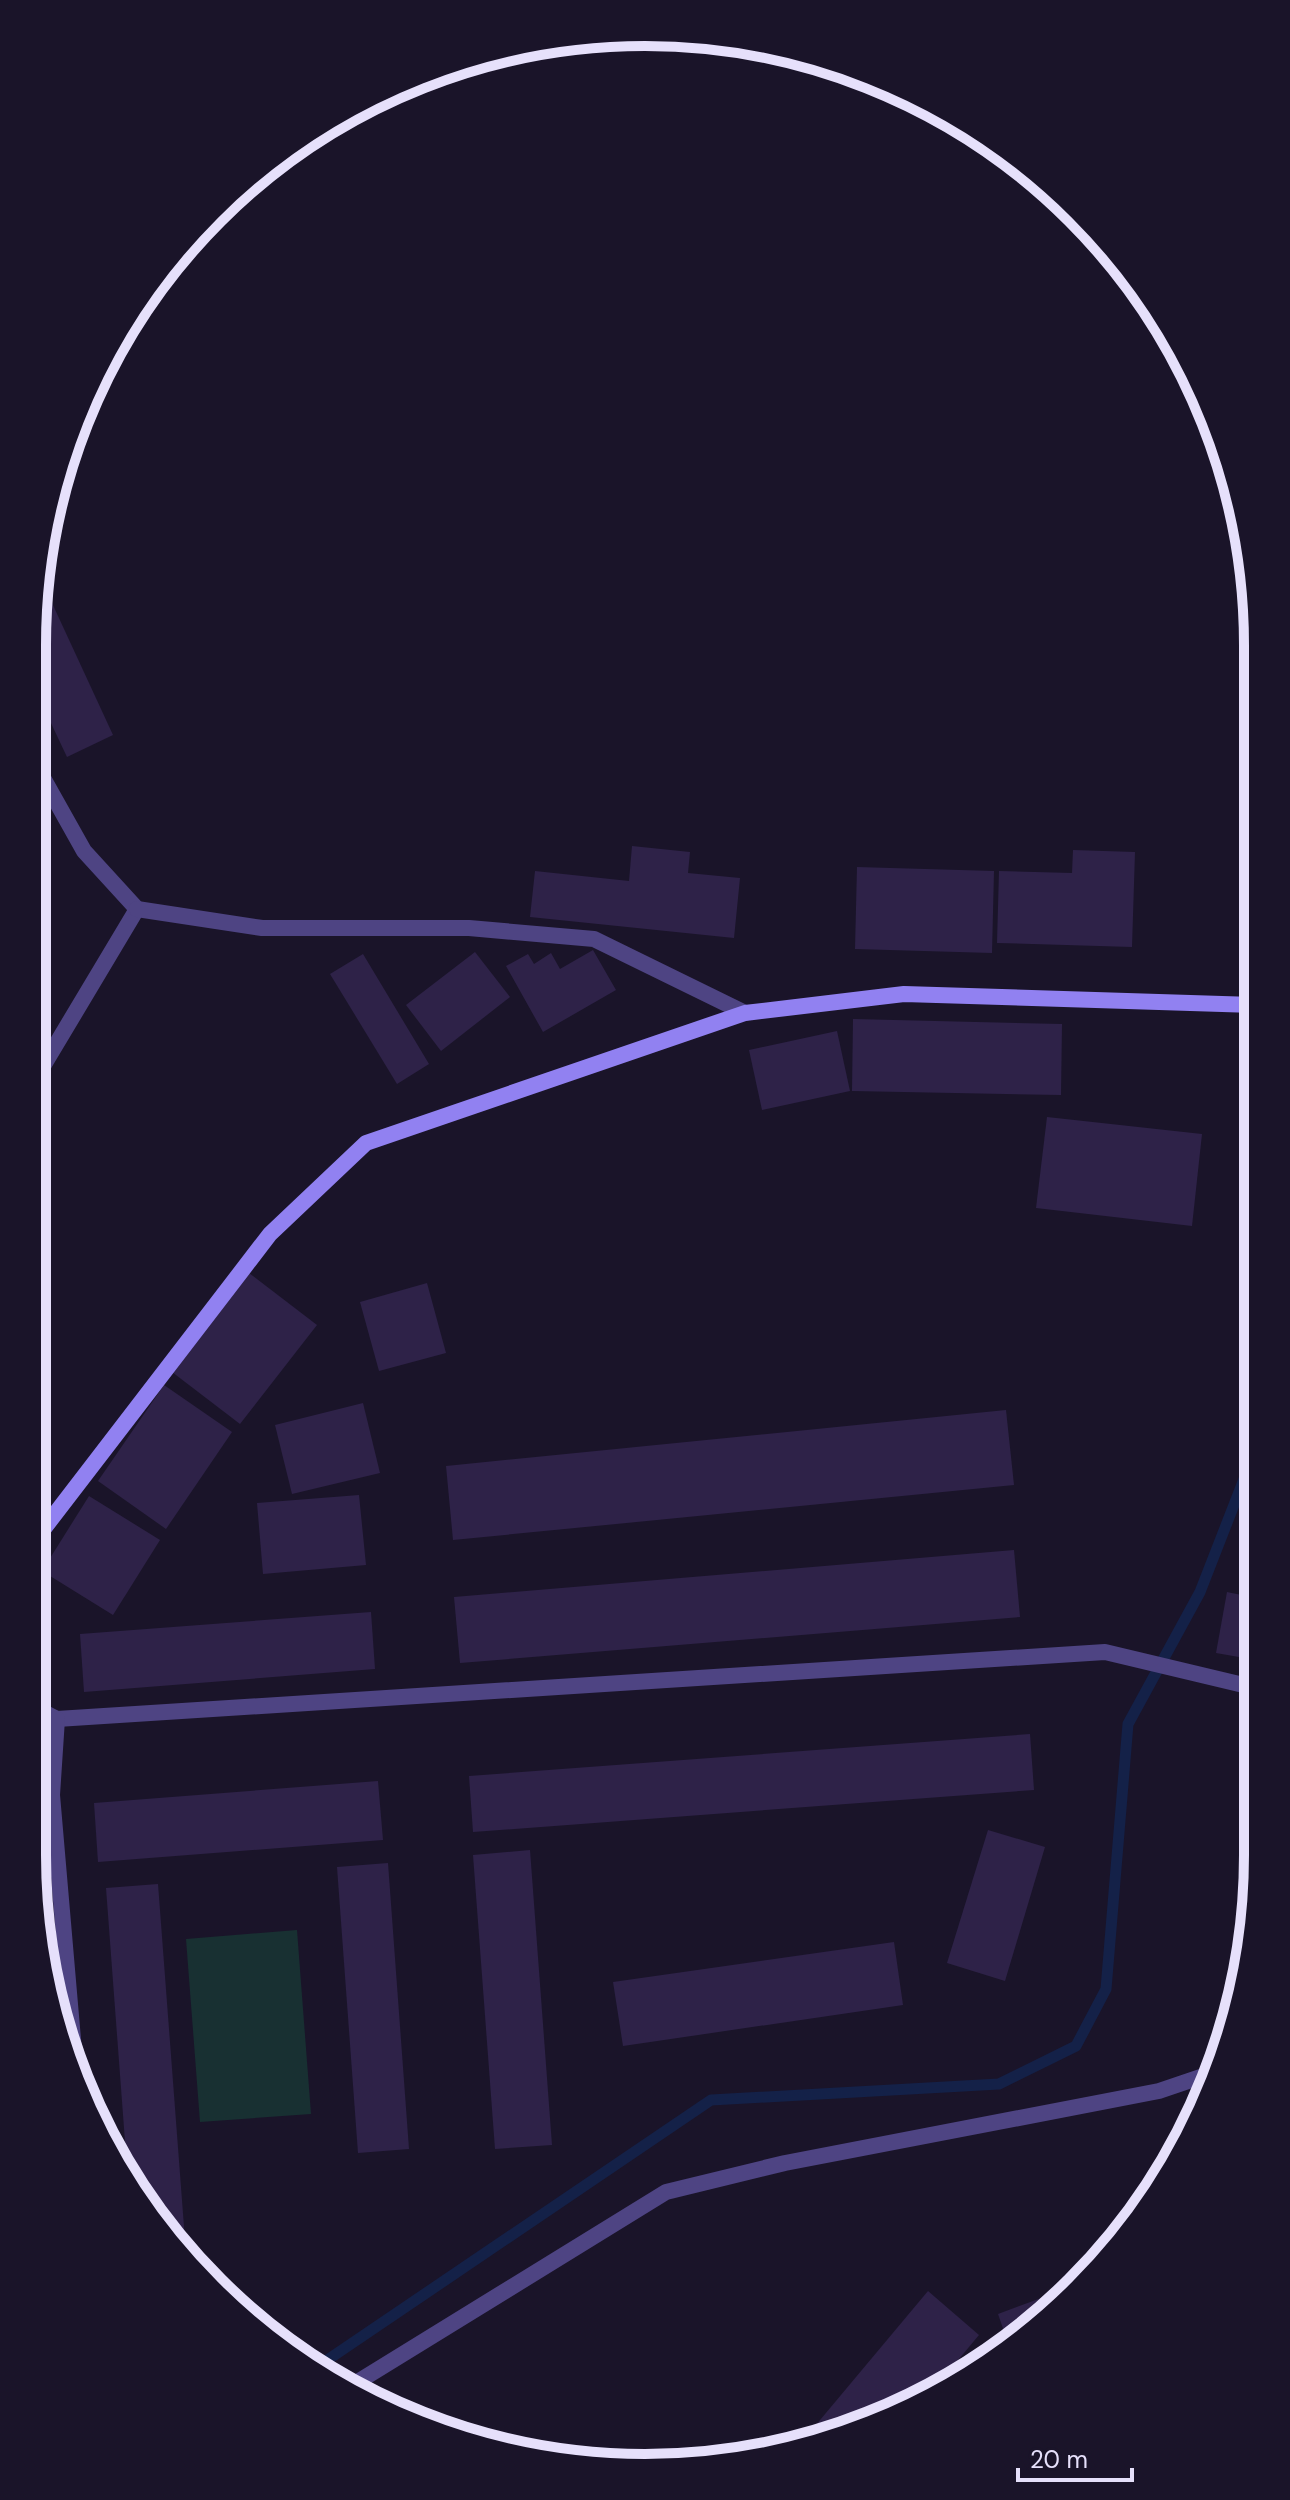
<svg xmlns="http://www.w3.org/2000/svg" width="1290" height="2500" font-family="'DM Sans',sans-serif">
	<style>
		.green { fill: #183032 }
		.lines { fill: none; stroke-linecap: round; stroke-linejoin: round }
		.stream { stroke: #142148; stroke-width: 11 }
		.building { fill: #2e2248 }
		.service { stroke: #4e4483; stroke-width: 16 }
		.minor { stroke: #4e4483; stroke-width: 16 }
		.secondary { stroke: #9181f1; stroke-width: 16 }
		.rim { fill: none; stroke: #e6e0fb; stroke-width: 10 }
	</style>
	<rect width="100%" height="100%" fill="#1a1429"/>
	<path class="green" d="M297,1930L311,2114L200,2122L186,1939Z"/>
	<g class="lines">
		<path class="stream" d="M314,2369L711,2100L999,2084L1076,2046L1106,1989L1128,1724L1200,1592L1255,1451"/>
	</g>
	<g class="building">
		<path d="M46,590L113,735L67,757L33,685V605L35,595Z"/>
		<path d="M632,846L690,852L688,873L740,878L734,938L530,917L535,871L629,881Z"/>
		<path d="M1073,850L1135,852L1132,947L997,943L999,871L1072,873Z"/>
		<path d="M857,867L994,871L992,953L855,949Z"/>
		<path d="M593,950L616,990L543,1032L506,966L528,954L534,964L551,953L560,969Z"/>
		<path d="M475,952L510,997L441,1051L406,1005Z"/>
		<path d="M363,954L429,1064L397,1084L330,974Z"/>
		<path d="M853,1019L1062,1024L1061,1095L852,1091Z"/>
		<path d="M837,1031L850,1091L762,1110L749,1050Z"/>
		<path d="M1047,1117L1202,1134L1192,1226L1036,1208Z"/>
		<path d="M249,1273L317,1325L240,1424L172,1372Z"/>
		<path d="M427,1283L446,1353L379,1371L360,1302Z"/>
		<path d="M164,1385L232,1432L166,1529L98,1481Z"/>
		<path d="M363,1403L380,1473L292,1494L275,1425Z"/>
		<path d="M1006,1410L1014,1485L453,1540L446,1466Z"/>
		<path d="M359,1495L366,1565L263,1574L257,1503Z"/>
		<path d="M89,1496L160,1540L113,1615L42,1571Z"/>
		<path d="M1014,1550L1020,1617L460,1663L454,1597Z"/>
		<path d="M1227,1592L1256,1598V1660L1216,1653Z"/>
		<path d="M371,1612L375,1669L84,1692L80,1634Z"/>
		<path d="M1030,1734L1034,1790L473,1832L469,1776Z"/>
		<path d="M378,1781L383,1840L98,1862L94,1803Z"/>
		<path d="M988,1830L1045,1847L1005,1981L947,1963Z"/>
		<path d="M530,1850L552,2145L495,2149L473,1855Z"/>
		<path d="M388,1863L409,2149L358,2153L337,1867Z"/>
		<path d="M158,1884L186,2253L159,2229L127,2168L106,1888Z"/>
		<path d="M894,1942L903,2005L623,2046L613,1982Z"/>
		<path d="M1082,2283L1078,2289L1007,2340L998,2314Z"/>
		<path d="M928,2291L979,2335L928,2396L916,2405L805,2438Z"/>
	</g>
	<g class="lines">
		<path class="service" d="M33,1083L137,909L84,851L33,760"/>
		<g class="minor">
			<path d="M137,909L262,928H469L594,939L745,1013"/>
			<path d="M32,1706L57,1719L1105,1652L1256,1688"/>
			<path d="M57,1719L52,1795L76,2074"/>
			<path d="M351,2386L666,2192L785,2163L1159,2091L1215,2072"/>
		</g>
		<path class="secondary" d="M32,1544L270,1234L366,1143L745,1013L904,994L1254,1005"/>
	</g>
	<path d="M0 0H1290V2500H0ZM645 46H645A599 599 0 0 1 1244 645V1855A599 599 0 0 1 645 2454H645A599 599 0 0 1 46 1855V645A599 599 0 0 1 645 46Z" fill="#1a1429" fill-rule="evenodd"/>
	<path class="rim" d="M645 46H645A599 599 0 0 1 1244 645V1855A599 599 0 0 1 645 2454H645A599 599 0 0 1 46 1855V645A599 599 0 0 1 645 46Z"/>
	<path d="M1018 2468v12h114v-12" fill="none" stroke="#e6e0fb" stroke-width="4"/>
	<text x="1030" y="2468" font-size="24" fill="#e6e0fb" stroke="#1a1429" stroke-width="6" paint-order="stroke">20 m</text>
</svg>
